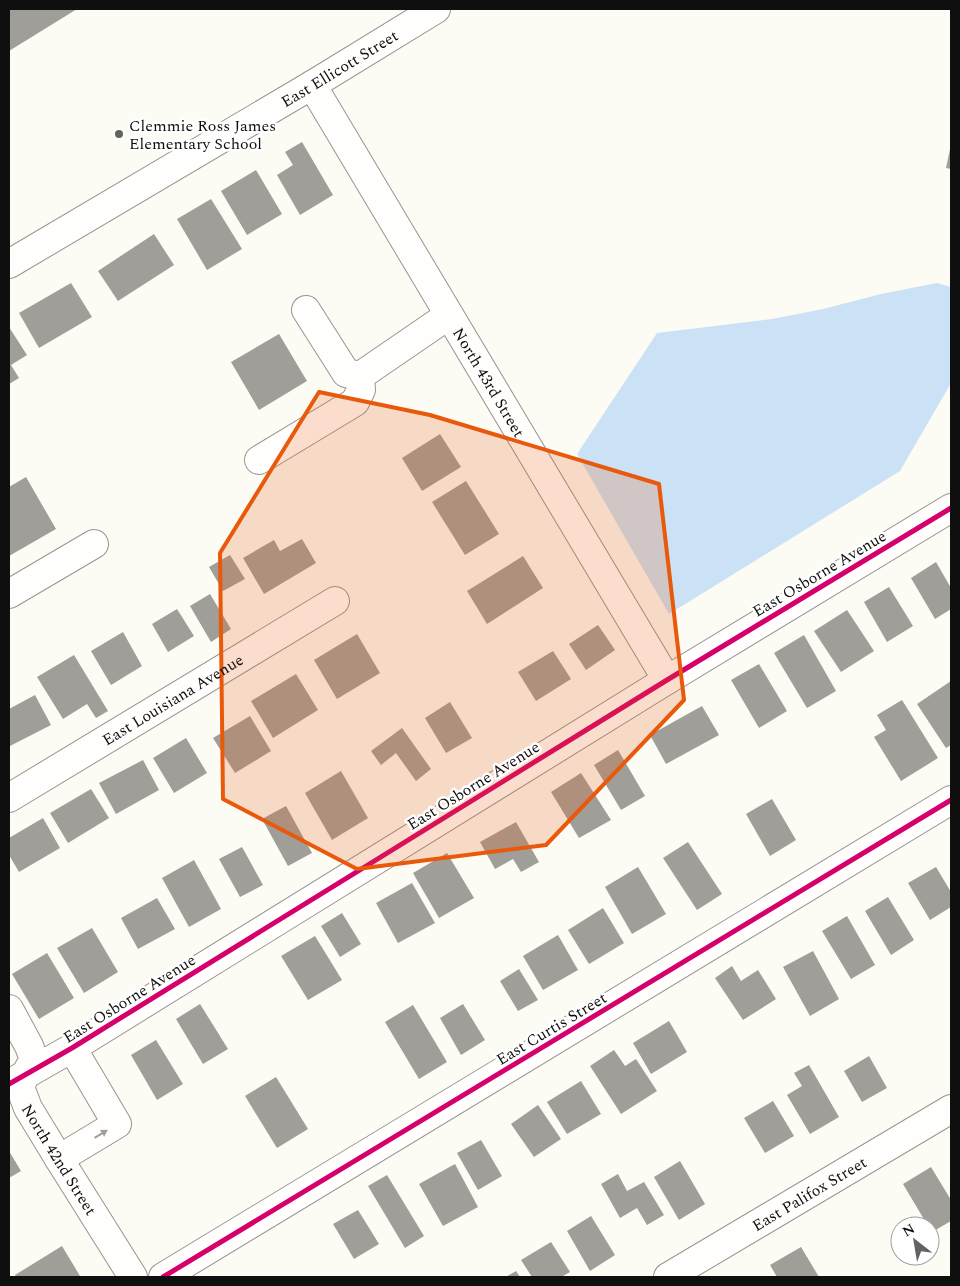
<svg xmlns="http://www.w3.org/2000/svg" width="960" height="1286" font-family="Spectral,serif">
	<style>
		.water { fill: #cbe1f5 }
		.building { fill: #a09e99 }
		.lines { fill: none; stroke-linecap: round; stroke-linejoin: round }
		.minor-casing { stroke: #969592; stroke-width: 30 }
		.minor { stroke: #fffefd; stroke-width: 28 }
		.cycleway-casing { stroke: #fff; stroke-width: 8 }
		.cycleway { stroke: #d6006c; stroke-width: 5 }
		.oneway { fill: #9f9e9e }
		.marked { fill: #e8590c; fill-opacity: 0.2; stroke: #e8590c; stroke-width: 4; stroke-linejoin: round }
		.poi-dot { fill: #62625f; stroke: #fff; stroke-width: 2 }
		.labels { text-anchor: middle; stroke-width: 5; stroke-linejoin: round; paint-order: stroke }
		.street-label { font-size: 16px; fill: #0f0f0f; stroke: #fff }
		.poi-label { font-size: 16px; fill: #0f0f0f; stroke: #fff; text-anchor: start }
	</style>
	<rect width="100%" height="100%" fill="#fcfbf4"/>
	<path class="water" d="M937,283L951,287V383L900,471L669,614L577,454L657,333L772,319L823,309L881,294Z"/>
	<g class="building">
		<path d="M9,9H77L9,51Z"/>
		<path d="M302,142L333,195L300,215L277,175L293,165L285,152Z"/>
		<path d="M950,149H951V169L946,168Z"/>
		<path d="M256,170L282,214L247,235L221,191Z"/>
		<path d="M211,199L242,249L207,270L177,219Z"/>
		<path d="M154,234L174,265L118,301L98,271Z"/>
		<path d="M71,283L92,317L39,348L19,313Z"/>
		<path d="M9,327L27,355L11,365L19,378L9,384Z"/>
		<path d="M279,334L307,381L259,410L231,362Z"/>
		<path d="M440,434L461,467L422,491L402,458Z"/>
		<path d="M26,477L56,529L9,556V487Z"/>
		<path d="M466,481L499,534L465,555L432,502Z"/>
		<path d="M302,539L316,563L264,594L243,558L274,540L280,551Z"/>
		<path d="M230,555L245,579L223,591L209,567Z"/>
		<path d="M523,556L543,588L487,624L467,591Z"/>
		<path d="M936,562L951,588V609L935,619L911,578Z"/>
		<path d="M889,587L913,626L887,642L864,602Z"/>
		<path d="M210,594L231,629L211,642L190,606Z"/>
		<path d="M177,609L194,636L168,652L152,624Z"/>
		<path d="M847,610L874,651L841,672L814,631Z"/>
		<path d="M598,625L615,650L586,670L569,644Z"/>
		<path d="M123,632L142,666L111,685L91,651Z"/>
		<path d="M357,634L380,673L337,699L314,660Z"/>
		<path d="M804,635L836,691L807,708L774,653Z"/>
		<path d="M553,651L571,679L536,701L518,672Z"/>
		<path d="M74,655L108,711L96,718L87,704L63,719L37,677Z"/>
		<path d="M759,664L787,711L759,728L731,680Z"/>
		<path d="M296,674L318,710L273,738L251,701Z"/>
		<path d="M951,681V745L946,748L917,704Z"/>
		<path d="M35,695L51,725L10,746L9,744V709Z"/>
		<path d="M902,700L938,758L901,781L874,737L886,730L877,715Z"/>
		<path d="M450,702L472,738L446,753L425,718Z"/>
		<path d="M702,706L719,735L666,764L650,735Z"/>
		<path d="M250,716L271,751L235,773L213,738Z"/>
		<path d="M402,728L431,769L416,781L396,753L381,765L371,751Z"/>
		<path d="M186,738L207,773L174,793L153,758Z"/>
		<path d="M618,750L645,796L621,810L594,765Z"/>
		<path d="M143,760L159,790L116,814L99,783Z"/>
		<path d="M341,771L368,818L332,840L305,793Z"/>
		<path d="M581,773L611,820L579,838L551,792Z"/>
		<path d="M91,789L109,818L68,843L50,813Z"/>
		<path d="M772,799L796,840L770,856L746,814Z"/>
		<path d="M286,806L312,853L288,866L262,819Z"/>
		<path d="M43,818L60,848L19,872L9,855V838Z"/>
		<path d="M516,822L539,862L521,872L513,859L495,869L480,842Z"/>
		<path d="M688,842L722,894L697,910L663,858Z"/>
		<path d="M242,847L263,885L240,897L219,859Z"/>
		<path d="M447,853L474,898L439,918L413,873Z"/>
		<path d="M194,860L221,909L189,927L162,878Z"/>
		<path d="M638,867L666,914L632,934L605,887Z"/>
		<path d="M936,867L951,892V907L930,920L908,883Z"/>
		<path d="M412,883L435,923L398,943L376,903Z"/>
		<path d="M888,897L914,940L891,955L865,911Z"/>
		<path d="M157,898L175,929L138,949L121,918Z"/>
		<path d="M603,908L624,943L589,964L568,930Z"/>
		<path d="M342,913L361,944L340,957L321,926Z"/>
		<path d="M847,916L875,965L851,979L822,931Z"/>
		<path d="M92,928L118,972L84,993L57,948Z"/>
		<path d="M558,935L578,970L543,990L523,956Z"/>
		<path d="M315,936L342,980L308,1000L281,956Z"/>
		<path d="M813,951L839,999L810,1016L783,967Z"/>
		<path d="M47,953L74,998L39,1019L12,974Z"/>
		<path d="M732,966L741,981L758,970L776,999L743,1020L715,978Z"/>
		<path d="M519,969L538,1000L518,1011L500,981Z"/>
		<path d="M200,1004L228,1049L203,1064L176,1019Z"/>
		<path d="M463,1004L485,1040L461,1055L440,1018Z"/>
		<path d="M413,1005L447,1062L419,1079L385,1022Z"/>
		<path d="M669,1021L687,1052L651,1074L633,1043Z"/>
		<path d="M156,1040L183,1084L157,1100L131,1055Z"/>
		<path d="M614,1050L625,1066L636,1059L657,1091L621,1114L590,1066Z"/>
		<path d="M869,1056L887,1088L862,1102L844,1071Z"/>
		<path d="M809,1065L839,1117L810,1134L787,1095L802,1086L794,1073Z"/>
		<path d="M276,1077L308,1129L277,1148L245,1096Z"/>
		<path d="M581,1081L601,1114L567,1134L547,1102Z"/>
		<path d="M773,1101L794,1136L765,1153L744,1118Z"/>
		<path d="M538,1105L561,1139L534,1157L511,1124Z"/>
		<path d="M481,1140L502,1176L478,1190L457,1153Z"/>
		<path d="M9,1151L21,1171L9,1178Z"/>
		<path d="M680,1161L705,1204L679,1220L654,1177Z"/>
		<path d="M455,1164L478,1207L443,1226L419,1184Z"/>
		<path d="M931,1167L951,1200V1221L932,1232L930,1226H928L903,1184Z"/>
		<path d="M618,1174L627,1191L644,1182L664,1215L647,1225L637,1208L620,1218L601,1184Z"/>
		<path d="M387,1175L424,1236L405,1248L368,1186Z"/>
		<path d="M358,1210L379,1244L354,1259L333,1224Z"/>
		<path d="M591,1216L615,1255L590,1271L567,1231Z"/>
		<path d="M551,1242L570,1272L561,1277H532L521,1260Z"/>
		<path d="M62,1246L80,1276L79,1277H16L15,1275Z"/>
		<path d="M801,1247L819,1277H777L770,1265Z"/>
		<path d="M516,1271L520,1277H506Z"/>
	</g>
	<g class="lines">
		<g class="minor-casing">
			<g id="minor">
				<path id="s1" d="M312,85L667,680"/>
				<path id="s2" d="M9,264L312,85L436,9"/>
				<path d="M306,310L346,373L360,376L449,315"/>
				<path d="M259,460L355,402L361,390L360,376"/>
				<path d="M9,594L94,544"/>
				<path id="s3" d="M9,798L335,601"/>
				<path id="s4" d="M9,1009L29,1046L34,1059L25,1075L20,1087L28,1108L59,1159L133,1277"/>
				<path d="M9,1084L72,1048L667,680L951,508"/>
				<path d="M59,1159L117,1124L72,1048"/>
				<path d="M163,1277L951,800"/>
				<path id="s5" d="M668,1277L951,1109"/>
			</g>
		</g>
		<use href="#minor" class="minor"/>
		<g class="cycleway-casing">
			<g id="cycleway">
				<path d="M9,1084L72,1048L667,680L951,508"/>
				<path d="M163,1277L951,800"/>
			</g>
		</g>
		<use href="#cycleway" class="cycleway"/>
	</g>
	<defs><path id="oneway-solid" d="M-6-.8H1V-3.2L6.5 0L1 3.2V.8H-6Z" transform="scale(1.25)"/></defs>
	<use class="oneway" href="#oneway-solid" transform="translate(101 1134) rotate(-31)"/>
	<path class="marked" d="M319,392L430,415L659,484L684,700L546,845L357,869L223,799L220,553Z"/>
	<circle class="poi-dot" cx="119" cy="134" r="5"/>
	<g class="labels">
		<g class="street-label">
			<text dy="6" stroke="none"><textPath href="#s2" startOffset="384">East Ellicott Street</textPath></text>
			<text dy="6" stroke="none"><textPath href="#s1" startOffset="346">North 43rd Street</textPath></text>
			<text transform="translate(819 573) rotate(-31)" y="6">East Osborne Avenue</text>
			<text dy="6" stroke="none"><textPath href="#s3" startOffset="191">East Louisiana Avenue</textPath></text>
			<text transform="translate(473 785) rotate(-32)" y="6">East Osborne Avenue</text>
			<text transform="translate(129 998) rotate(-32)" y="6">East Osborne Avenue</text>
			<text transform="translate(551 1028) rotate(-31)" y="6">East Curtis Street</text>
			<text dy="6" stroke="none"><textPath href="#s4" startOffset="170">North 42nd Street</textPath></text>
			<text dy="6" stroke="none"><textPath href="#s5" startOffset="164">East Palifox Street</textPath></text>
		</g>
		<g class="poi-label">
			<text x="129" y="131">Clemmie Ross James<tspan x="129" dy="18">Elementary School</tspan></text>
		</g>
	</g>
	<rect width="960" height="1286" fill="none" stroke="#0f0f0f" stroke-width="20"/>
	<g transform="translate(915 1241) rotate(329)"><circle r="24" fill="#ffffff" stroke="#9f9f9f"/>
	<path d="M0-4L9 19L0 12L-9 19Z" fill="#62625f"/>
	<text y="-8" font-size="14" font-weight="bold" text-anchor="middle" fill="#0f0f0f">N</text>
	</g>
</svg>
